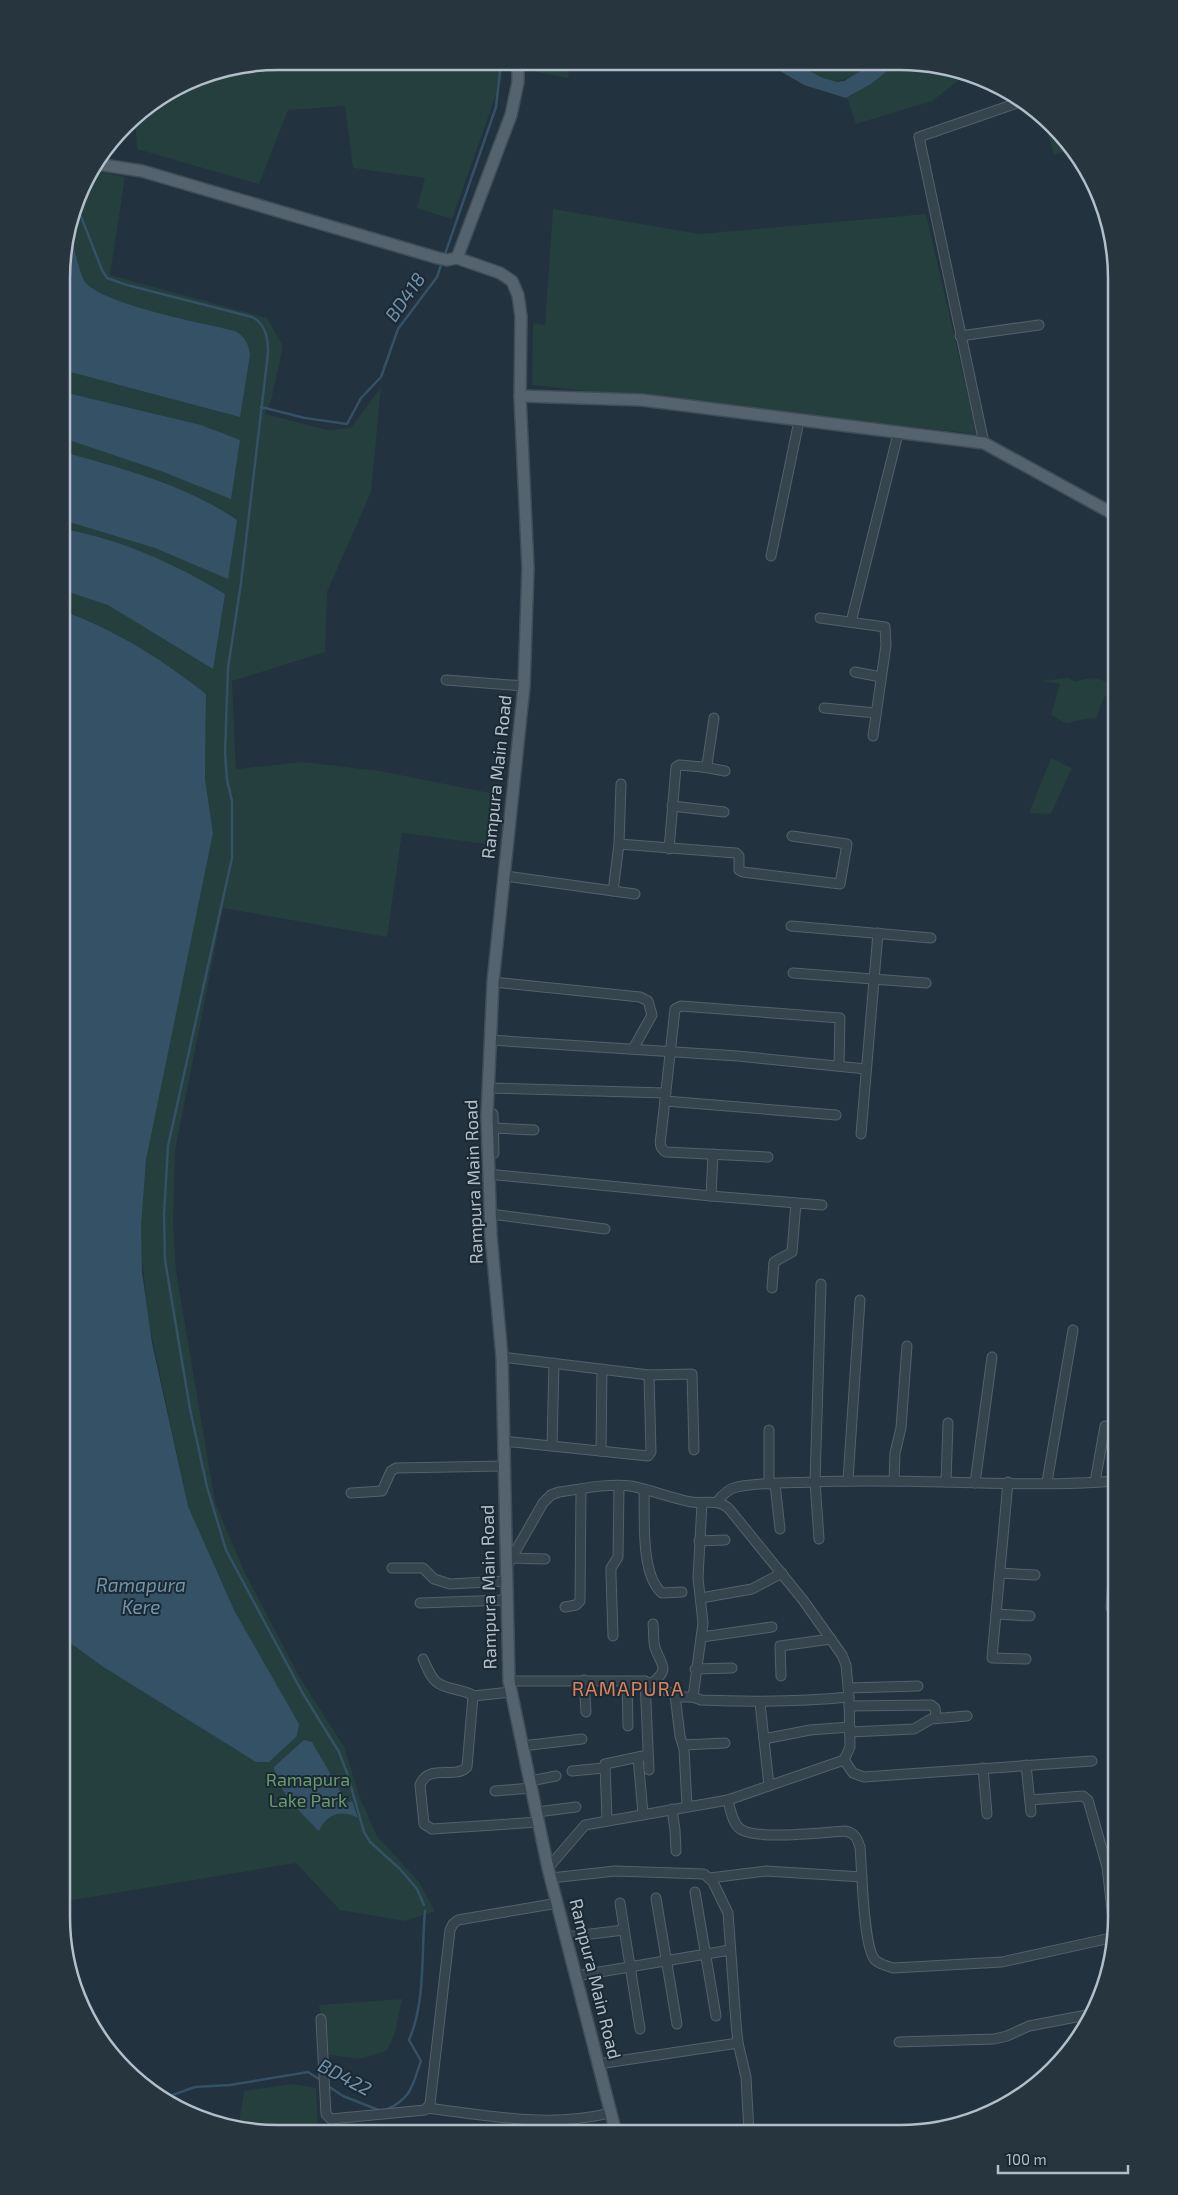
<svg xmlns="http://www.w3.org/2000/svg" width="1178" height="2195" font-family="'Exo 2',sans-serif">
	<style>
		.green { fill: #243f3e }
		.water { fill: #355166 }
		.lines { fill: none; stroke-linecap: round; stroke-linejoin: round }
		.stream { stroke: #355166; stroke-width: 2.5 }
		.minor-casing { stroke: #54616c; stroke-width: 11 }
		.major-casing { stroke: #3f4d57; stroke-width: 14 }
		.minor { stroke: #36444e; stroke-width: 9 }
		.major { stroke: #54636e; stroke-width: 11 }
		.labels { text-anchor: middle; stroke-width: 4; stroke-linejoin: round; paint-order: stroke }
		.street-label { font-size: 18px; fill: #b2bec9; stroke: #1b2933 }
		.park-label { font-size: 18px; fill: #689b6c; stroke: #1b2933 }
		.water-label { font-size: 19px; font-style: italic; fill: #7094ae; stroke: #1b2933 }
		.quarter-label { font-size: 20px; letter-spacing: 1px; fill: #d9815d; stroke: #1b2933 }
		.rim { fill: none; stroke: #b2bec9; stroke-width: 2.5 }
	</style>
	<rect width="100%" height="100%" fill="#22323e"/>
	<g class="green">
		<path d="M278,61L500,63L502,78L452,219L417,208L425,178L353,168L345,106L288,110L259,184L137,149L135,115L195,78Z"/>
		<path d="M531,63H570L568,78L531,71Z"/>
		<path d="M796,64L870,65C833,89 834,84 796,64Z"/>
		<path d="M895,65H942L967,74L932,101L856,124L847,98L871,84Z"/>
		<path d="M1049,122L1073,149L1054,155L1045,123Z"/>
		<path d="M92,171L125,177L110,275L267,318L283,346L271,401L265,414L328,430L351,428L381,387L371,492L327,592L325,652L232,681L236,769L303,762L380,771L500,795L494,845L402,833L387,937L223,908L175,1151L173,1223L176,1271L215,1502L245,1573L299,1676L344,1747L360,1798L377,1836L419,1882L435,1911L405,1921L340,1910L296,1863L67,1901L75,1992L61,1917L62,1637L102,1666L235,1612L188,1506L148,1319L141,1248V1204L149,1138L213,833L205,779L206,694C159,660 117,631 63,611V250L84,182Z"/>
		<path d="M553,209L700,234L926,214L977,434L532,385L533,323L545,325Z"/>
		<path d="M1069,678L1075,682C1089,676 1101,677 1112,686L1103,700L1096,718C1090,718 1072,721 1067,724L1051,715L1060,684L1041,681Z"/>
		<path d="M1051,758L1072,768L1051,814L1029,813Z"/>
		<path d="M402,1999L395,2033L387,2051L359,2059L329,2055L319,2005Z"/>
		<path d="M292,2084L316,2088L318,2132H249L238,2129L244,2091Z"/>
	</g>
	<g class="water">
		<path d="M768,64H796L823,78L837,82L844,81L870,65H895L871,84L846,98L804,85Z"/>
		<path d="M69,230C73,242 79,273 85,282C104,305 203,323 235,331C244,336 249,344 250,355L240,417L63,370V250Z"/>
		<path d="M63,392L201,425L240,440L231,499L161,471L63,438Z"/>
		<path d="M63,452C121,468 186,485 237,520L228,579L155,548L63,520Z"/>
		<path d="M63,529C121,539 175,564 225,594L213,669L108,605L63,590Z"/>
		<path d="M63,611C115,630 162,659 206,694L205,779L213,833L146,1160L141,1226L142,1272L152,1343L188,1506L235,1612L299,1724L297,1736L269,1762H256L102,1666L62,1637Z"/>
		<path d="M304,1740L312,1742L347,1803L352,1801L358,1818C342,1809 326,1814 319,1831C303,1815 276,1790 274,1767Z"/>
	</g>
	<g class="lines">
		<g class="stream">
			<path d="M76,209L80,214L102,270L107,278L127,285L252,317C266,324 268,339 268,353L241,583L228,668L225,752L227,780L232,801V858L168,1146L164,1215L165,1260L190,1409L207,1487L226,1550L302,1692L339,1752L347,1773L364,1832L370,1842L400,1869L417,1889L424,1905"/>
			<path d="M444,257L496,107L501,63"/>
			<path d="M261,407L305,418L347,424L361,398L381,377L398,329L437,277L442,262"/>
			<path d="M328,2086L343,2096L381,2111"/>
			<path d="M164,2098L195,2087L230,2085L308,2072L322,2081"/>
			<path d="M386,2110C412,2098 412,2086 421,2061L409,2040C426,2001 421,1953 425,1911"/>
		</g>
		<g class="minor-casing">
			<g id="minor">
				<path d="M960,336L1039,325"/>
				<path d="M984,443L919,137L1023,101"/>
				<path d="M771,556L799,421"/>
				<path d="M820,618L885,627L886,645L873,736"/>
				<path d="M851,622L898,434"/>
				<path d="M855,672L881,677"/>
				<path d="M446,680L524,686"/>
				<path d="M824,708L876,713"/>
				<path d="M703,767L725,771"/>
				<path d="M672,806L724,812"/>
				<path d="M619,844L736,853L739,856V870L743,872L840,884L847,844L792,836"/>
				<path d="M669,849L676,767L679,765L703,767L707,765L714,718"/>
				<path d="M505,876L635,894"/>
				<path d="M613,891L619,844L621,784"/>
				<path d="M791,926L931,938"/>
				<path d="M793,973L926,983"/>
				<path d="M493,982L640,997L648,1001L652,1015L633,1049"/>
				<path d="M490,1040L738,1056L866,1069"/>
				<path d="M488,1088L666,1093"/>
				<path d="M665,1101L836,1115"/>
				<path d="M487,1111L493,1114L494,1153L488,1154"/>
				<path d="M494,1128L534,1130"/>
				<path d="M861,1134L878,933"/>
				<path d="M713,1154L711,1196L822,1205"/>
				<path d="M768,1157L666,1152C659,1148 660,1142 661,1136L675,1009L681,1006L840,1018L839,1066"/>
				<path d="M488,1174L711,1196"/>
				<path d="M491,1214L605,1229"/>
				<path d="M772,1288L774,1262L792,1252L796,1203"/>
				<path d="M502,1357L649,1375L692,1374L694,1450"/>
				<path d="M769,1430V1484"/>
				<path d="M504,1441L648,1456L651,1452L649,1375"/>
				<path d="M552,1446L554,1363"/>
				<path d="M601,1451L602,1369"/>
				<path d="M848,1480L860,1300"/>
				<path d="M894,1480L895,1453L901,1428L907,1346"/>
				<path d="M946,1482L948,1423"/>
				<path d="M1008,1482L992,1658L1026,1659"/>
				<path d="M1047,1482L1073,1330"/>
				<path d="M1095,1482L1105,1426"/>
				<path d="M975,1483L992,1357"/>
				<path d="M775,1484L780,1529"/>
				<path d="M644,1490C645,1517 640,1574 662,1593L682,1592"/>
				<path d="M351,1493L382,1491L391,1471L396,1468L504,1466"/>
				<path d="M717,1502C722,1495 728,1489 737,1487C762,1482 789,1483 813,1482C914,1477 1016,1489 1116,1481"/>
				<path d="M702,1503L698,1578L703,1623L693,1697L701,1700C751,1702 799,1702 849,1697"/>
				<path d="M819,1539L815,1482L821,1284"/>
				<path d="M699,1541L725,1540"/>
				<path d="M511,1558L545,1559"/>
				<path d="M507,1566L543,1503L551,1495L559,1492C582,1489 608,1483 631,1486C651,1490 671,1498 691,1502C706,1504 719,1498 730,1510L803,1600L842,1655L846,1665L849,1697L850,1747L844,1760L728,1800L585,1825L548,1868"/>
				<path d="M392,1568H423L434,1579L450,1584L506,1581"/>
				<path d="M1000,1573L1035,1575"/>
				<path d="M701,1598L752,1589L782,1573"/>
				<path d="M420,1603L506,1600"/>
				<path d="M565,1607L576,1605L580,1601L581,1489"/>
				<path d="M1111,1608L1116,1534"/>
				<path d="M996,1614L1030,1616"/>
				<path d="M613,1636L611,1575V1568L618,1557L619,1486"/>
				<path d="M702,1637L772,1627"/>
				<path d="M423,1659C433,1681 434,1685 458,1690C464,1692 469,1692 473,1696"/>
				<path d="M695,1669L732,1668"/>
				<path d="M781,1676L780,1646L831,1639"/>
				<path d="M584,1680L586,1712"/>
				<path d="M509,1681H645L680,1697H693"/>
				<path d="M627,1681L628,1726"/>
				<path d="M645,1681L649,1770"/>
				<path d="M652,1683C670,1669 662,1666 655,1648C653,1641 654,1631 653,1624"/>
				<path d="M848,1688L918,1686"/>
				<path d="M511,1692L473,1696L467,1767C455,1780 428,1763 420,1785L424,1824L432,1829L539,1822"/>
				<path d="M675,1695L680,1736L684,1749L687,1806"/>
				<path d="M760,1703L769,1786"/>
				<path d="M849,1706L931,1705L935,1708L936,1718"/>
				<path d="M850,1732L914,1729L931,1719L967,1716"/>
				<path d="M764,1739L810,1730L850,1727"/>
				<path d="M683,1745L725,1743"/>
				<path d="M522,1746L582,1739"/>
				<path d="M638,1757L643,1814"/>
				<path d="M844,1760L853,1773L864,1777L1092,1761"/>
				<path d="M1026,1765L1031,1812"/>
				<path d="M983,1768L987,1814"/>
				<path d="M572,1771L604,1768"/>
				<path d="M530,1781L556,1776"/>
				<path d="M495,1791L531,1788"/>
				<path d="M728,1800C730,1809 732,1821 739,1828C753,1841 824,1832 845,1831C855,1833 857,1838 860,1847C862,1868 863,1947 875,1960C880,1964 886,1966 893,1968L1002,1962L1115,1937"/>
				<path d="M1030,1800L1083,1796L1088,1800L1107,1867L1115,1936"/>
				<path d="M672,1809L675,1830L676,1851"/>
				<path d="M537,1812L576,1807"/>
				<path d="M607,1820L605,1764L648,1755"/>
				<path d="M551,1878L615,1871L704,1874L713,1882L728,1913L736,2023L738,2043L746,2077L749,2133"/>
				<path d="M710,1878L766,1871L862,1877"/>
				<path d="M695,1892L716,2016"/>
				<path d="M656,1898L677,2024"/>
				<path d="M620,1903L640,2029"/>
				<path d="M566,1937L624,1930"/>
				<path d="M576,1976L730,1950"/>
				<path d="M321,2019L326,2114L331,2119L425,2110L430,2104L450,1930L453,1924L458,1920L558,1903"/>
				<path d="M899,2042L994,2039L1007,2036L1029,2026L1092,2014"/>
				<path d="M598,2064L738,2043"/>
				<path d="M428,2108C490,2116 549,2128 610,2113"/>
			</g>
		</g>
		<g class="major-casing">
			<g id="major">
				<path d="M97,164L142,171L438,258L447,260L457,258"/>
				<path d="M457,258L500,273L512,281L518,295L521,316L520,396L528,568L524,686L493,982L487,1116L491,1236L502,1357L509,1681L548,1868L616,2133"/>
				<path d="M457,258L511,115L518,82V63"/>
				<path d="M520,396L642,400L984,443L1117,516"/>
			</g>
		</g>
		<use href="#minor" class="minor"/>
		<use href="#major" class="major"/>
	</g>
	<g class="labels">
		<g class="street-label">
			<text transform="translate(497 777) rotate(-84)" y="6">Rampura Main Road</text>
			<text transform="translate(474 1182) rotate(-92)" y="6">Rampura Main Road</text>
			<text transform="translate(489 1587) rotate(-91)" y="6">Rampura Main Road</text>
			<text transform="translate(595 1979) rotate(76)" y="6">Rampura Main Road</text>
		</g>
		<g class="park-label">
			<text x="308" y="1786">Ramapura<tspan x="308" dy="21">Lake Park</tspan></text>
		</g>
		<g class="water-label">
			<text transform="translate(405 297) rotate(-55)" y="7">BD418</text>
			<text x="141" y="1592">Ramapura<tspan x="141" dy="22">Kere</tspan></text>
			<text transform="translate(345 2077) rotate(28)" y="7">BD422</text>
		</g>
		<g class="quarter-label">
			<text x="628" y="1696">RAMAPURA</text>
		</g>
	</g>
	<path d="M0 0H1178V2195H0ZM278 70H900A208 208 0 0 1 1108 278V1917A208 208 0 0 1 900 2125H278A208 208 0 0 1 70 1917V278A208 208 0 0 1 278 70Z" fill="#27353f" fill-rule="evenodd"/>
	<path class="rim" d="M278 70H900A208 208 0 0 1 1108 278V1917A208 208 0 0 1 900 2125H278A208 208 0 0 1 70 1917V278A208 208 0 0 1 278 70Z"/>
	<path d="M998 2165v8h130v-8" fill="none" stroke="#b2bec9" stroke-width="2.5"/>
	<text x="1006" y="2165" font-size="15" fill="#b2bec9" stroke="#1b2933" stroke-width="4" paint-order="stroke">100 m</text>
</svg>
